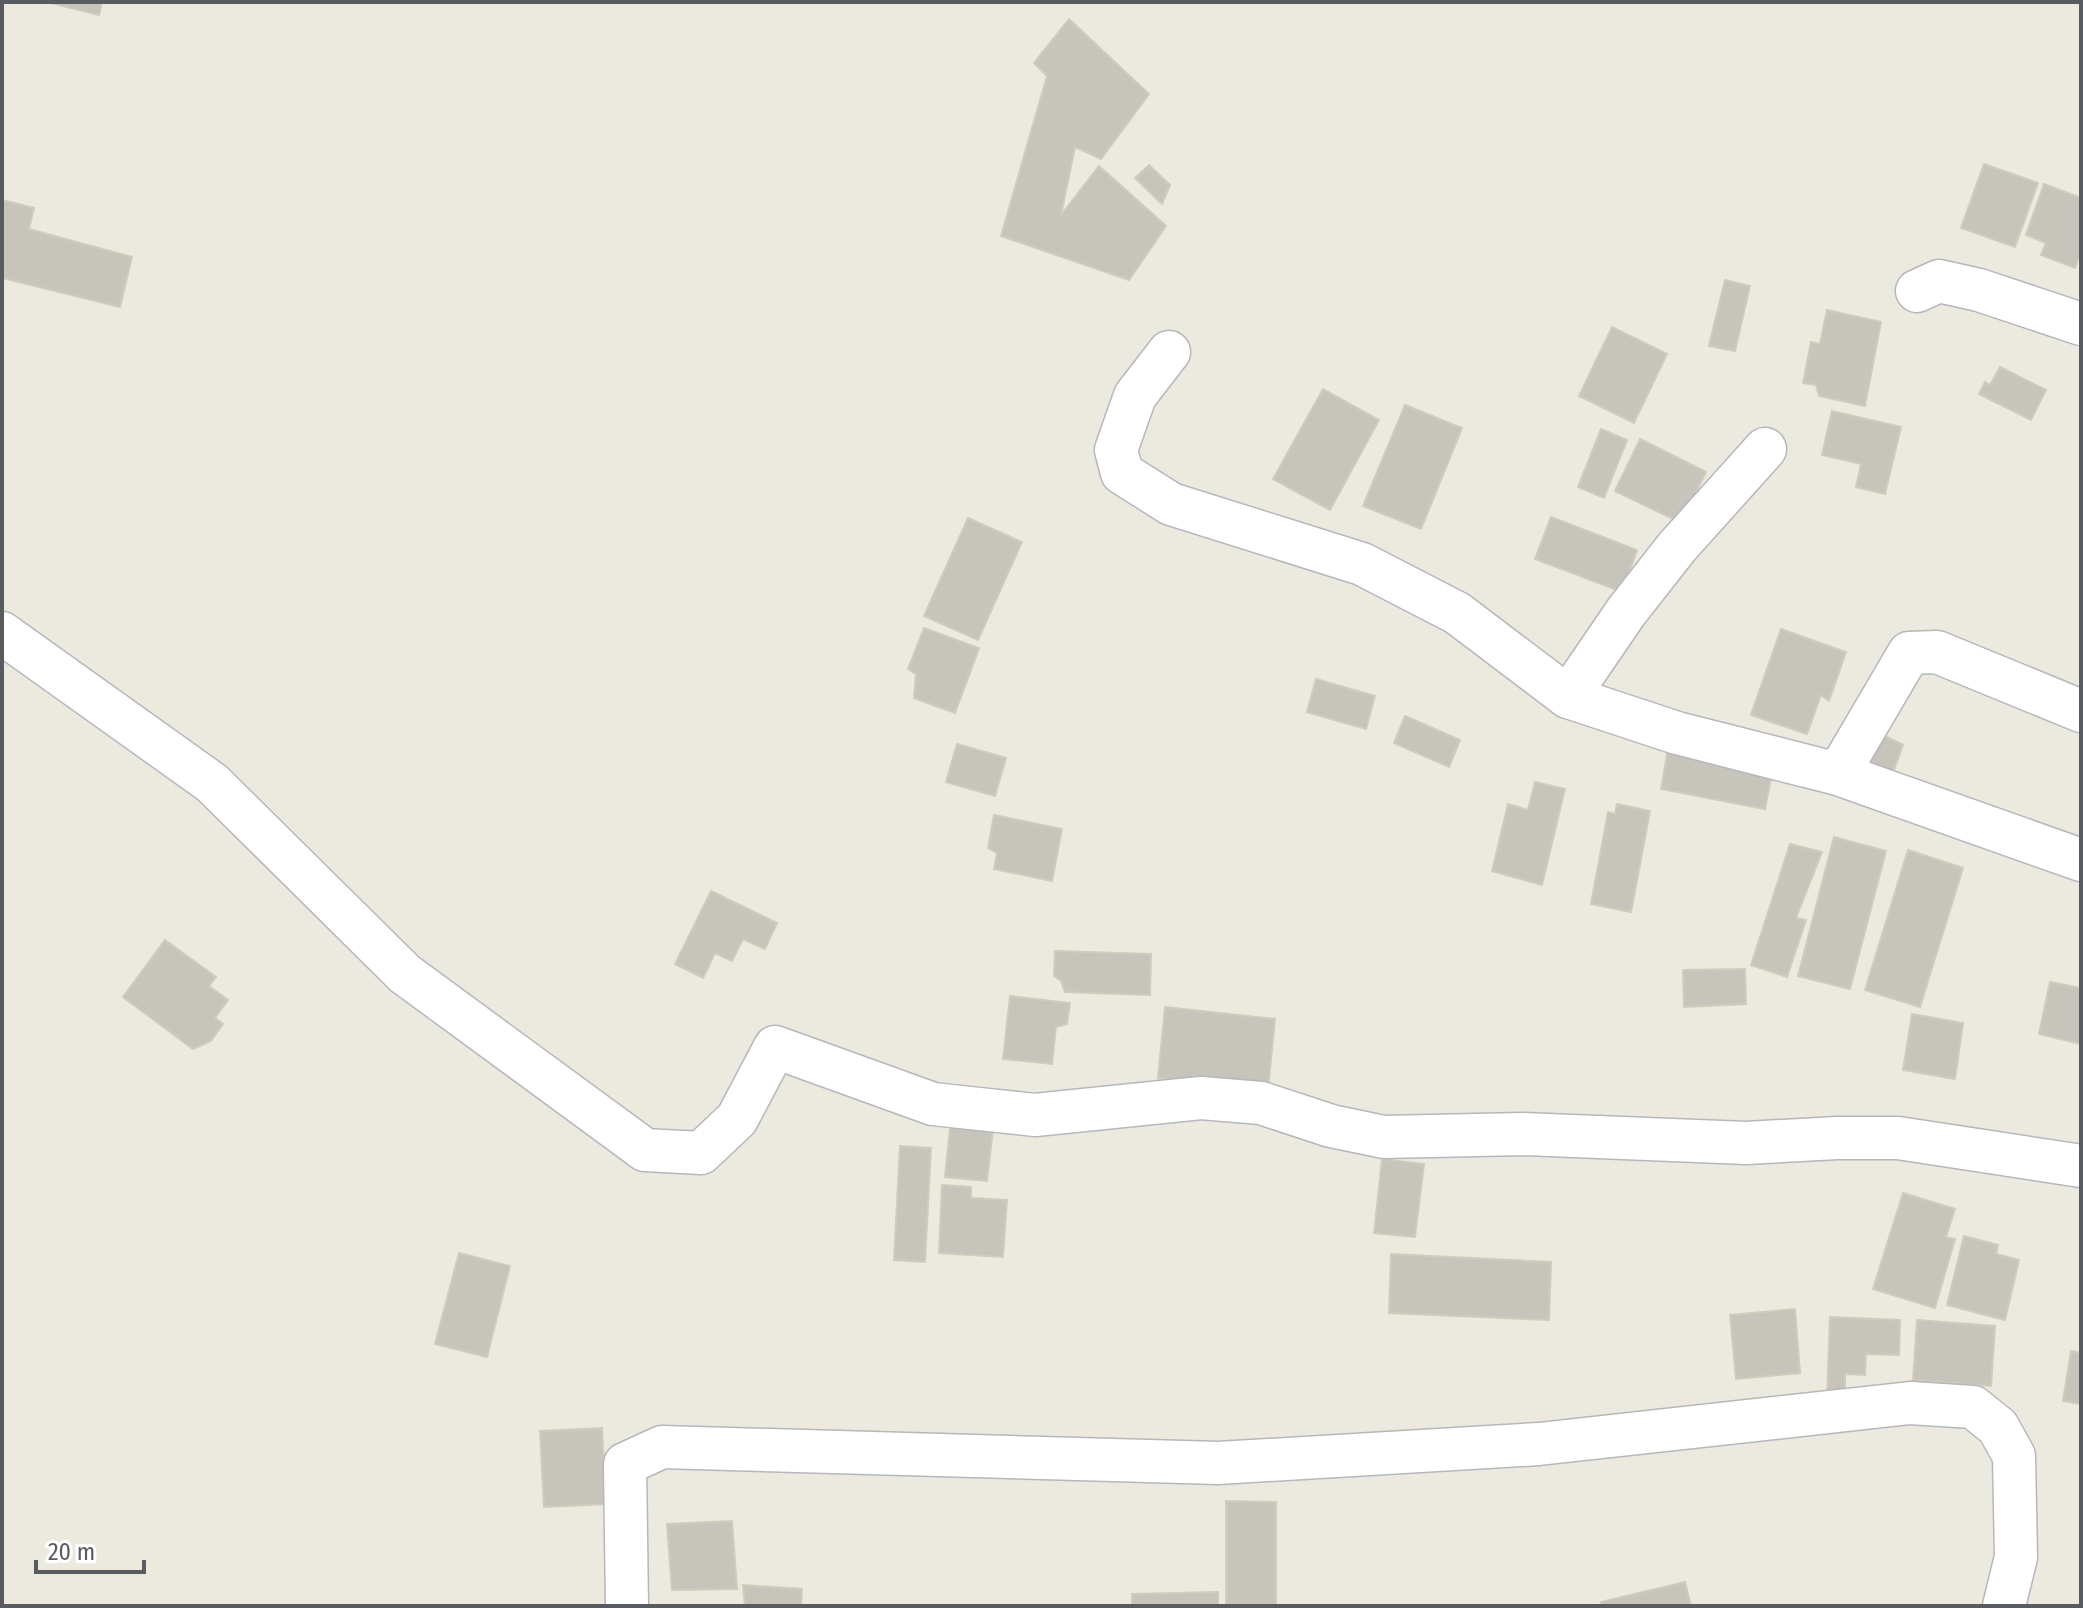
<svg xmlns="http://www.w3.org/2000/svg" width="2083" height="1608" font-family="'Fira Sans Condensed',sans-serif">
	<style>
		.building { fill: #c7c4bb; stroke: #d1cbbc; stroke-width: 2 }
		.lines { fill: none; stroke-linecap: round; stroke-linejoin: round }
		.street-casing { stroke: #b5b7bd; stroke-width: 45 }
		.street { stroke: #fff; stroke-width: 42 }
	</style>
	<rect width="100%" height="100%" fill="#ece9de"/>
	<g class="building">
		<path d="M47,2H102L99,15Z"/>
		<path d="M1069,19L1149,94L1101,159L1075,147L1061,215L1099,166L1166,226L1129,280L1001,236L1047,76L1034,63Z"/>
		<path d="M1984,164L2038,183L2015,247L1961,228Z"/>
		<path d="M1149,165L1170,185L1162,204L1135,178Z"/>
		<path d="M2044,184L2081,198V251L2075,268L2041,255L2046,243L2026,235Z"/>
		<path d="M2,200L34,208L29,229L132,257L120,307L2,278Z"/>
		<path d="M1725,280L1750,286L1735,351L1709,346Z"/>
		<path d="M1827,310L1881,322L1865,406L1819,396L1816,385L1803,383L1811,342L1820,344Z"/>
		<path d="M1612,327L1667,354L1634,423L1579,396Z"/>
		<path d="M2000,367L2046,390L2031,420L1979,394L1985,382L1990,385Z"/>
		<path d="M1323,389L1379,420L1330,510L1273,479Z"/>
		<path d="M1405,405L1462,428L1421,529L1363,506Z"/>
		<path d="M1832,411L1901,427L1885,494L1856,487L1861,464L1822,455Z"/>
		<path d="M1601,429L1627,440L1604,498L1578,487Z"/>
		<path d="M1640,439L1706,472L1681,523L1615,491Z"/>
		<path d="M1551,517L1637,550L1622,592L1535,559Z"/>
		<path d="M968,518L1022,542L978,640L924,616Z"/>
		<path d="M924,628L979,648L955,713L914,698L916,674L908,669Z"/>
		<path d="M1781,629L1846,652L1829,701L1821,695L1807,734L1751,715Z"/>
		<path d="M1316,679L1375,696L1366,729L1307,712Z"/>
		<path d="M1405,716L1460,740L1449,767L1394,743Z"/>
		<path d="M1875,731L1903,745L1892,775L1860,761Z"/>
		<path d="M957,744L1006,758L995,796L946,782Z"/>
		<path d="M1668,749L1772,773L1765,809L1661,789Z"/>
		<path d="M1535,782L1565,789L1542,885L1492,871L1508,804L1528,810Z"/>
		<path d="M1617,804L1650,811L1631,912L1591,904L1608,812L1615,814Z"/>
		<path d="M994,815L1062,829L1052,881L994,869L997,853L988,848Z"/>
		<path d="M1834,837L1886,851L1850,989L1798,976Z"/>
		<path d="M1790,844L1822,852L1796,918L1806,920L1787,977L1751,965Z"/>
		<path d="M1908,850L1963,868L1920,1007L1865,990Z"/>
		<path d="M711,891L777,923L765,949L743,939L732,961L715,953L703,978L675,964Z"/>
		<path d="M165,940L216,977L209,986L228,1000L215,1018L223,1024L211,1041L193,1049L123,997Z"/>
		<path d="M1055,951L1151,954L1150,995L1065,992L1061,981L1054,976Z"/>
		<path d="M1745,969L1746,1004L1684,1007L1683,970Z"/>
		<path d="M2050,982L2081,988V1044L2039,1034Z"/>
		<path d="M1010,996L1070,1003L1067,1024L1056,1027L1052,1064L1003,1059Z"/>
		<path d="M1165,1007L1275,1019L1268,1090L1158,1078Z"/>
		<path d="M1912,1014L1963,1023L1955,1079L1903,1070Z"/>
		<path d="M952,1108L995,1112L987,1181L945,1177Z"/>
		<path d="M900,1146L931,1148L925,1262L894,1260Z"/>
		<path d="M1382,1159L1424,1164L1415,1237L1374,1233Z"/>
		<path d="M942,1185L971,1187V1198L1007,1200L1003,1257L939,1253Z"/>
		<path d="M1903,1193L1955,1209L1946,1237L1955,1239L1935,1308L1873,1289Z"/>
		<path d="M1964,1236L1998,1245L1996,1254L2019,1260L2005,1320L1947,1305Z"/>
		<path d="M459,1253L510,1266L487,1357L435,1344Z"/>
		<path d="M1391,1254L1551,1262L1549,1320L1389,1313Z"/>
		<path d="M1795,1309L1800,1373L1736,1379L1730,1315Z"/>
		<path d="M1830,1317L1900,1320L1899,1355L1866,1354L1865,1375L1845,1374V1397H1827Z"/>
		<path d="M1917,1320L1995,1326L1991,1386L1913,1380Z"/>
		<path d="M2071,1351L2081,1353V1404L2063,1401Z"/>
		<path d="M602,1428L606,1504L544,1507L540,1431Z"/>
		<path d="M1226,1501L1276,1502V1606H1226Z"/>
		<path d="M732,1521L737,1589L672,1590L667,1524Z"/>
		<path d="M1685,1582L1691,1606H1602L1601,1602Z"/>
		<path d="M743,1585L802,1589L801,1606H745Z"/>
		<path d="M1218,1592V1606H1132V1594Z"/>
	</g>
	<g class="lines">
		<g class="street-casing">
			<g id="street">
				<path d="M1917,291L1939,281L1979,290L2081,324"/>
				<path d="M1169,352L1135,396L1116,450L1122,473L1171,504L1362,564L1457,613L1568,697L1677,733L1838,774L2081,860"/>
				<path d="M2,633L212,783L405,974L645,1150L701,1153L737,1119L775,1047L933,1104L1035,1115L1201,1098L1261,1103L1331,1126L1384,1137L1523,1134L1746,1143L1837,1138H1898L2081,1166"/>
				<path d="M1568,697L1626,612L1677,547L1765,449"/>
				<path d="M1838,774L1909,653L1937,652L2081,711"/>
				<path d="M627,1606L625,1464L662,1447L1218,1463L1539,1444L1910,1403L1973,1407L1998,1427L2014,1456L2016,1557L2004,1606"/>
			</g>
		</g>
		<use href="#street" class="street"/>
	</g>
	<rect width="2083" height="1608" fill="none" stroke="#585c61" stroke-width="8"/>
	<path d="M36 1560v12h108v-12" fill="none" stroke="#585c61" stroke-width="4"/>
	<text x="48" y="1560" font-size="24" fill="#585c61" stroke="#ffffff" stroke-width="6" paint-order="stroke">20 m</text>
</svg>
